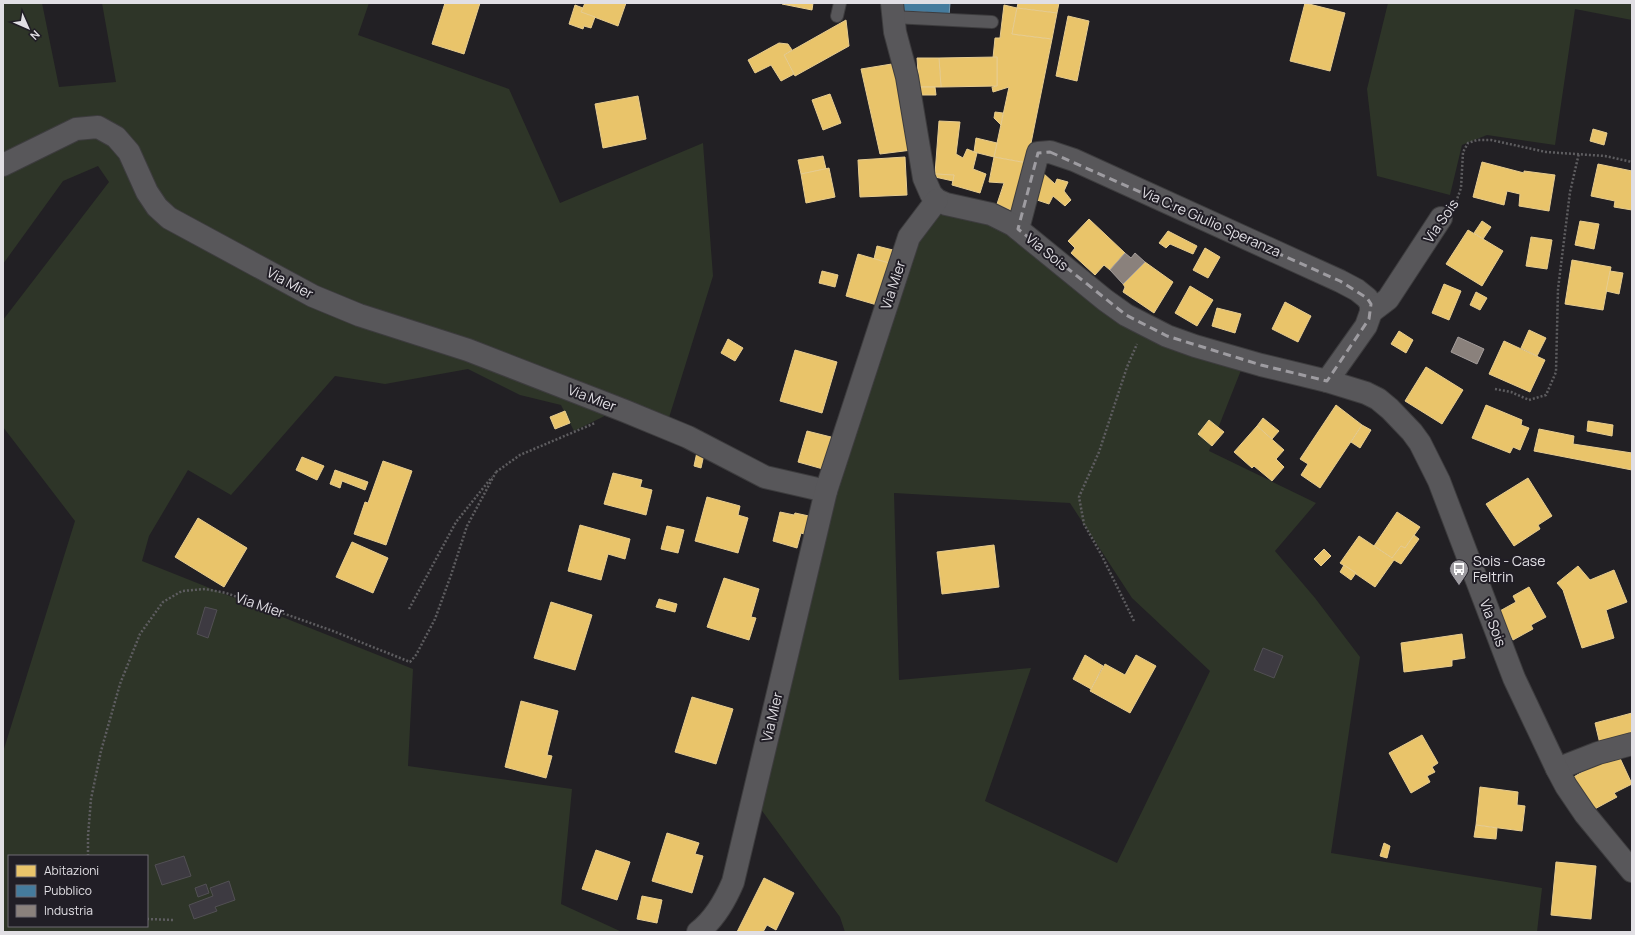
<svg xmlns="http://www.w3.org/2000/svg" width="1635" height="935" font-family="Manrope,sans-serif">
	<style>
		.green { fill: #2e3528; fill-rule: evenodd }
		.homes { fill: #e9c46a; stroke: #e7cc8f }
		.public { fill: #457b9d; stroke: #7499b2 }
		.industry { fill: #8a817c; stroke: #a49d9b }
		.building { fill: #3d3a41; stroke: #525054 }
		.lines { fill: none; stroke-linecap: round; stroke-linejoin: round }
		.service-casing { stroke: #3d3c3e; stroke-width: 14 }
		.minor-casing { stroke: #3d3c3e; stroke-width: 24 }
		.tertiary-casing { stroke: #3d3c3e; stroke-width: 24 }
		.path { stroke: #5e5d60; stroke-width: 2.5; stroke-dasharray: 2 2; stroke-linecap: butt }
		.service { stroke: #58575a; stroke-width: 12 }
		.minor { stroke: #58575a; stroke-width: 22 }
		.tertiary { stroke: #58575a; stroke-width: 22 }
		.marked { fill: none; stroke: #9e9ca1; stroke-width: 3; stroke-dasharray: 8 5; stroke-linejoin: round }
		.labels { text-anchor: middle; stroke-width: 4; stroke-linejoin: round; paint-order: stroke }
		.street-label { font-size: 14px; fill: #e1dfe4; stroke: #211e26 }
		.poi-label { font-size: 14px; fill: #e1dfe4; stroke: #211e26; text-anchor: start }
	</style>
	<rect width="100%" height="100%" fill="#222024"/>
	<g class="green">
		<path d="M3,3H42L59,87L116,82L102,3H369L358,35L509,89L560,203L703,143L713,276L667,424L625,406L574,431L561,405L520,395L468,369L385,384L335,376L231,495L188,470L149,536L142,561L413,669L408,766L572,789L561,904L622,932H3V752L75,521L3,427V320L109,182L98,166L63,181L3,264ZM9,856H147V926H9Z"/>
		<path d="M1388,3H1632V20L1575,9L1555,145L1487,135L1462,145L1450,195L1377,176L1367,89Z"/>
		<path d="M942,197L1024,225L1127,311L1247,355L1209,451L1316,503L1275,551L1315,598L1360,657L1331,853L1542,888L1537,932H845L840,917L749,793L906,233ZM894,493L1070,503L1132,598L1210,671L1117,863L985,801L1031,668L899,680Z"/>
	</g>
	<g class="homes">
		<path d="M445,3H480L464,54L432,44Z"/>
		<path d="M585,3H626L618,26L581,12Z"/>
		<path d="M782,3H813L812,10L782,4Z"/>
		<path d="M1018,3H1059L1057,13L1017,8Z"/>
		<path d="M1305,3L1345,13L1330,71L1290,61Z"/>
		<path d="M575,5L583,8L581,12L595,17L591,28L584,26L583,29L569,24Z"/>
		<path d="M1004,5L1017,8L1012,34L1052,39L1027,163L994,157L1009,87L993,92L992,87L997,86V57L993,58L995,38H1000Z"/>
		<path d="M1017,8L1057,13L1052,39L1012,34Z"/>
		<path d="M1068,16L1089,21L1077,81L1056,76Z"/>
		<path d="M846,20L849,46L795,76L784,55Z"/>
		<path d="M779,43L788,44L792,50L784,55L794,74L781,81L771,65L755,73L748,60Z"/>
		<path d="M997,57V86L941,87L939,58Z"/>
		<path d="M917,58H939L941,87H919Z"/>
		<path d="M898,63L912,150L880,154L861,69Z"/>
		<path d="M919,87H935L936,95H919Z"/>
		<path d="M830,94L841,123L823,130L812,100Z"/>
		<path d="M638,96L646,139L603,148L595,104Z"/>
		<path d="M995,112L1003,113L1001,125L994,118Z"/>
		<path d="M939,121L960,122L956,154L963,158L967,149L977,153L973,169L986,174L980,193L952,185L954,175L935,174Z"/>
		<path d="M1593,129L1607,133L1604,145L1590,141Z"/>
		<path d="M976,138L997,143L994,157L974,152Z"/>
		<path d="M823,156L826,169L801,174L798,160Z"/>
		<path d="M905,157L907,195L860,197L858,160Z"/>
		<path d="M994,157L1027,163L1017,213L997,204L1004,183L989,182Z"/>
		<path d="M1482,162L1524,173V171L1555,175L1549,211L1519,206L1520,194L1507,191L1504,205L1473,197Z"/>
		<path d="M1598,164L1632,171V210L1614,207L1615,201L1591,196Z"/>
		<path d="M829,168L835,197L806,203L801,174Z"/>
		<path d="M1043,173L1055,184L1057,179L1068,182L1064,191L1071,200L1065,206L1053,196L1049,204L1037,200Z"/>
		<path d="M935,174L954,175L953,181L935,177Z"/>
		<path d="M1089,219L1125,253L1110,270L1104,265L1095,275L1071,253L1075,248L1068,241Z"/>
		<path d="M1482,221L1491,227L1483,239L1474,233Z"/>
		<path d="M1580,221L1599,224L1594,249L1575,245Z"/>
		<path d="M1468,230L1503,251L1482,286L1446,264Z"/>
		<path d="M1168,231L1197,246L1193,254L1170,244L1166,248L1159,243Z"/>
		<path d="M1531,237L1552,240L1547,269L1526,266Z"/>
		<path d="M877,246L893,250L889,263L874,259Z"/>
		<path d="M1205,248L1220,257L1208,278L1193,270Z"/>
		<path d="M858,254L889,263L877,305L846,296Z"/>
		<path d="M1572,260L1611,267L1603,310L1565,304Z"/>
		<path d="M1145,262L1173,282L1154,313L1123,292L1125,287L1123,284Z"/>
		<path d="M822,271L838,275L835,287L819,283Z"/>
		<path d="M1610,271L1623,273L1619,294L1606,291Z"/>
		<path d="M1444,284L1461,291L1449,320L1432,313Z"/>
		<path d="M1190,286L1213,300L1197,326L1175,313Z"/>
		<path d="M1476,292L1487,298L1480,310L1470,305Z"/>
		<path d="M1285,302L1311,316L1298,342L1272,329Z"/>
		<path d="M1217,308L1241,314L1235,333L1212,326Z"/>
		<path d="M1529,330L1546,338L1537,356L1521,348Z"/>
		<path d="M1399,331L1413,340L1406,353L1391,344Z"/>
		<path d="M728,339L743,348L735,361L721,353Z"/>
		<path d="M1504,341L1545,360L1530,392L1489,374Z"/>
		<path d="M795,350L837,362L822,413L780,401Z"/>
		<path d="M1426,367L1463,390L1442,424L1405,401Z"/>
		<path d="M1336,405L1362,425L1320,488L1301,475L1308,464L1300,459Z"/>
		<path d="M1486,405L1522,420L1521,425L1529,428L1520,450L1513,447L1510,453L1472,438Z"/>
		<path d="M565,411L570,423L555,429L550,417Z"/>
		<path d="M1263,418L1279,431L1272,439L1257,426Z"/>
		<path d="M1209,420L1224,432L1212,446L1198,434Z"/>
		<path d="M1588,421L1613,425L1612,436L1587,431Z"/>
		<path d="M1362,425L1371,430L1360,448L1351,442Z"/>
		<path d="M1257,426L1284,450L1276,459L1284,467L1272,481L1254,466L1252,468L1234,452Z"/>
		<path d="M1539,429L1574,436L1573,444L1632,453V470L1534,451Z"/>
		<path d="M807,431L831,437L823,469L798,462Z"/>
		<path d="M697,452L704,454L701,468L694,466Z"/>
		<path d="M302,457L324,466L317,480L296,470Z"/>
		<path d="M383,461L412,471L386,545L354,534L365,502L368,503Z"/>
		<path d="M335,470L368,482L365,490L342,481L340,488L330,484Z"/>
		<path d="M613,473L642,480L640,487L652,490L646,515L604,504Z"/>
		<path d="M1528,478L1552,516L1538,525L1540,529L1514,546L1486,504Z"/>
		<path d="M707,497L740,506L738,515L748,518L738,553L695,541Z"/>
		<path d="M780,512L794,515L795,513L809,516L804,534L801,533L797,548L773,541Z"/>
		<path d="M1397,512L1420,527L1405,548L1401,546L1392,558L1374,546Z"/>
		<path d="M198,518L247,548L224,587L175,557Z"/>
		<path d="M580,525L630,539L625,559L608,554L601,580L568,571Z"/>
		<path d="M667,526L684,530L678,553L661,549Z"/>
		<path d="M1414,535L1419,539L1401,564L1394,560L1375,587L1340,563L1359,536L1392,558L1401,546L1405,548Z"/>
		<path d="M352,542L388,558L373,593L336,577Z"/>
		<path d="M994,545L999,587L942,594L937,552Z"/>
		<path d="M1324,549L1331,556L1321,566L1314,559Z"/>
		<path d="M1344,565L1356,573L1351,580L1340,572Z"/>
		<path d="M1578,566L1590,580L1614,570L1627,602L1606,610L1614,638L1582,648L1563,590L1557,583Z"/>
		<path d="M724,578L759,589L751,617L756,618L749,640L707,627Z"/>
		<path d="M1529,587L1546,617L1531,625L1533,629L1513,640L1498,612L1516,602L1513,596Z"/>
		<path d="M659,599L677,604L675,612L656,607Z"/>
		<path d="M551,602L592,615L575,670L534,658Z"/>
		<path d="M1462,634L1465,658L1452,660V666L1404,672L1401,643Z"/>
		<path d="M1085,655L1103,666L1091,689L1073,679Z"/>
		<path d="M1136,655L1156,666L1130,713L1090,691L1105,664L1125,675Z"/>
		<path d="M692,697L733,709L716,764L675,752Z"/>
		<path d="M521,701L558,711L547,755L552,756L546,778L505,767Z"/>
		<path d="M1632,713V736L1600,744L1595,723Z"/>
		<path d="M1422,735L1438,763L1432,767L1435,772L1427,776L1430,782L1411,793L1389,753Z"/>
		<path d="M1619,756L1632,784L1614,793L1617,797L1591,811L1572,778L1606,758Z"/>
		<path d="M1480,787L1518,792L1517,805L1525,806L1522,831L1476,825Z"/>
		<path d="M1476,825L1497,828L1496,839L1474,837Z"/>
		<path d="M667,833L699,843L695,854L703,856L692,893L652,881Z"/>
		<path d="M1384,843L1390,846L1387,858L1380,856Z"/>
		<path d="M596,850L630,862L617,900L582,889Z"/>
		<path d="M1556,862L1596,866L1591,919L1551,915Z"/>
		<path d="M764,878L794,893L776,930L767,925L763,932H737Z"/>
		<path d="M642,896L662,900L657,923L637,919Z"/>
	</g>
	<path class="public" d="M900,3H950L949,16L924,12L901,11Z"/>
	<g class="industry">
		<path d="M1125,253L1131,258L1135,253L1145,262L1123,284L1110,270Z"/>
		<path d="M1458,337L1484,349L1477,364L1451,352Z"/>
	</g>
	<g class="building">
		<path d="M205,607L217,610L208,638L197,634Z"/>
		<path d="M1263,648L1283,656L1274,678L1254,670Z"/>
		<path d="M184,856L191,876L162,885L155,865Z"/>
		<path d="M229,881L235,900L215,907L217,911L194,919L189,905L213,896L210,888Z"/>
		<path d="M206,884L209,893L198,897L195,888Z"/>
	</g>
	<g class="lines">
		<g class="service-casing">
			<g id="service">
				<path d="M837,16L840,3"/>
				<path d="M893,17L992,22"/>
			</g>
		</g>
		<g class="minor-casing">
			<g id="minor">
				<path d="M3,165L76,129L98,127L116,137L129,152L147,192L157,207L169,218L313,296L359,315L468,350L625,411L688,437L765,477L826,491"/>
				<path d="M1018,229L1038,153L1050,152L1074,160L1340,281L1357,290L1367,298L1371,304V312L1366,326L1327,381"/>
				<path d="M1371,312L1388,299L1441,218"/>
				<path d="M1557,769L1598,753L1632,744"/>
			</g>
		</g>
		<g class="tertiary-casing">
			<g id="tertiary">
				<path d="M892,3L895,32L907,77L924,178L931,194L937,200L946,204L991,214L1013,225L1105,300L1126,315L1167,336L1195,346L1261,365L1327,381L1366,393L1378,399L1390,409L1412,432L1420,443L1439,481L1514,678L1557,769L1566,786L1585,814L1632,871"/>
				<path d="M698,932C715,919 725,901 733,882L826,491L909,237L937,200"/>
			</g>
		</g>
		<g class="path">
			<path d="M1456,202L1461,188L1463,152L1468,143L1477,140H1491L1546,152L1605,156L1632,162"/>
			<path d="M1495,389L1511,392L1529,400L1546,395L1556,372L1558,289L1570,192L1579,153"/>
			<path d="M496,472L520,455L595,423"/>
			<path d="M409,609L456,522L492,477"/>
			<path d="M1134,621L1102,556L1084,524L1079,497L1099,452L1127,367L1137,344"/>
			<path d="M88,856V836L91,799L101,751L120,684L140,634L163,602L182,591L205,589L226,593L333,631L410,662L416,655L435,619L451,575L467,526L496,472"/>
			<path d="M147,919L174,920"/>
		</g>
		<use href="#service" class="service"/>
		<use href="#minor" class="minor"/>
		<use href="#tertiary" class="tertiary"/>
	</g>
	<path class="marked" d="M1050,152L1340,281L1367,298L1371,304L1369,319L1327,381L1261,365L1167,336L1126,315L1018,229L1038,153Z"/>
	<defs>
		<g id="bus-pin" transform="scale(1)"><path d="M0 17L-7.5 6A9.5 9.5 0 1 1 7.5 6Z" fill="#9e9ca1" stroke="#211e26"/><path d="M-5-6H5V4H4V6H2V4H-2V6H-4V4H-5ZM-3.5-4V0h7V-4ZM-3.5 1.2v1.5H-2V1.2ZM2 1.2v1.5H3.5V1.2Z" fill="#fff"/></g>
	</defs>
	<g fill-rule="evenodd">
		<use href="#bus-pin" x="1459" y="569"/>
	</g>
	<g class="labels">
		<g class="street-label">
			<text transform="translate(1441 221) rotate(-55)" y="5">Via Sois</text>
			<text transform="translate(1211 222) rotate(24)" y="5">Via C.re Giulio Speranza</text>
			<text transform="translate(1047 252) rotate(39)" y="5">Via Sois</text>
			<text transform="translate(290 283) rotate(28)" y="5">Via Mier</text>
			<text transform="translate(893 285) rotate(-72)" y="5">Via Mier</text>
			<text transform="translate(592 398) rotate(21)" y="5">Via Mier</text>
			<text transform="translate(260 605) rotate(19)" y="5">Via Mier</text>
			<text transform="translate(1493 623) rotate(69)" y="5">Via Sois</text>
			<text transform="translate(772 717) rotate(-77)" y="5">Via Mier</text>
		</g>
		<g class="poi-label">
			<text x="1473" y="566">Sois - Case<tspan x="1473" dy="16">Feltrin</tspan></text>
		</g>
	</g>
	<rect width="1635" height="935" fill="none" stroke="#e1dfe4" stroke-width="8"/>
	<rect x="8" y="855" width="140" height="72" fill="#211e26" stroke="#6e6b72"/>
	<rect x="16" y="865" width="20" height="12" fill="#e9c46a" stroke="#6e6b72"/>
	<text x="44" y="875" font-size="12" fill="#e1dfe4">Abitazioni</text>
	<rect x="16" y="885" width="20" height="12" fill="#457b9d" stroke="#6e6b72"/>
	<text x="44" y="895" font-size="12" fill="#e1dfe4">Pubblico</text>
	<rect x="16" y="905" width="20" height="12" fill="#8a817c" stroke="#6e6b72"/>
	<text x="44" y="915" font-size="12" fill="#e1dfe4">Industria</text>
	<g transform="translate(28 28) rotate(135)" stroke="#211e26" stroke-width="3" paint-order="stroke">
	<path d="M0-3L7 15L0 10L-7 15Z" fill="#e1dfe4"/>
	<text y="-6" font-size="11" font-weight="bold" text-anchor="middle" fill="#e1dfe4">N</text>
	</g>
</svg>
